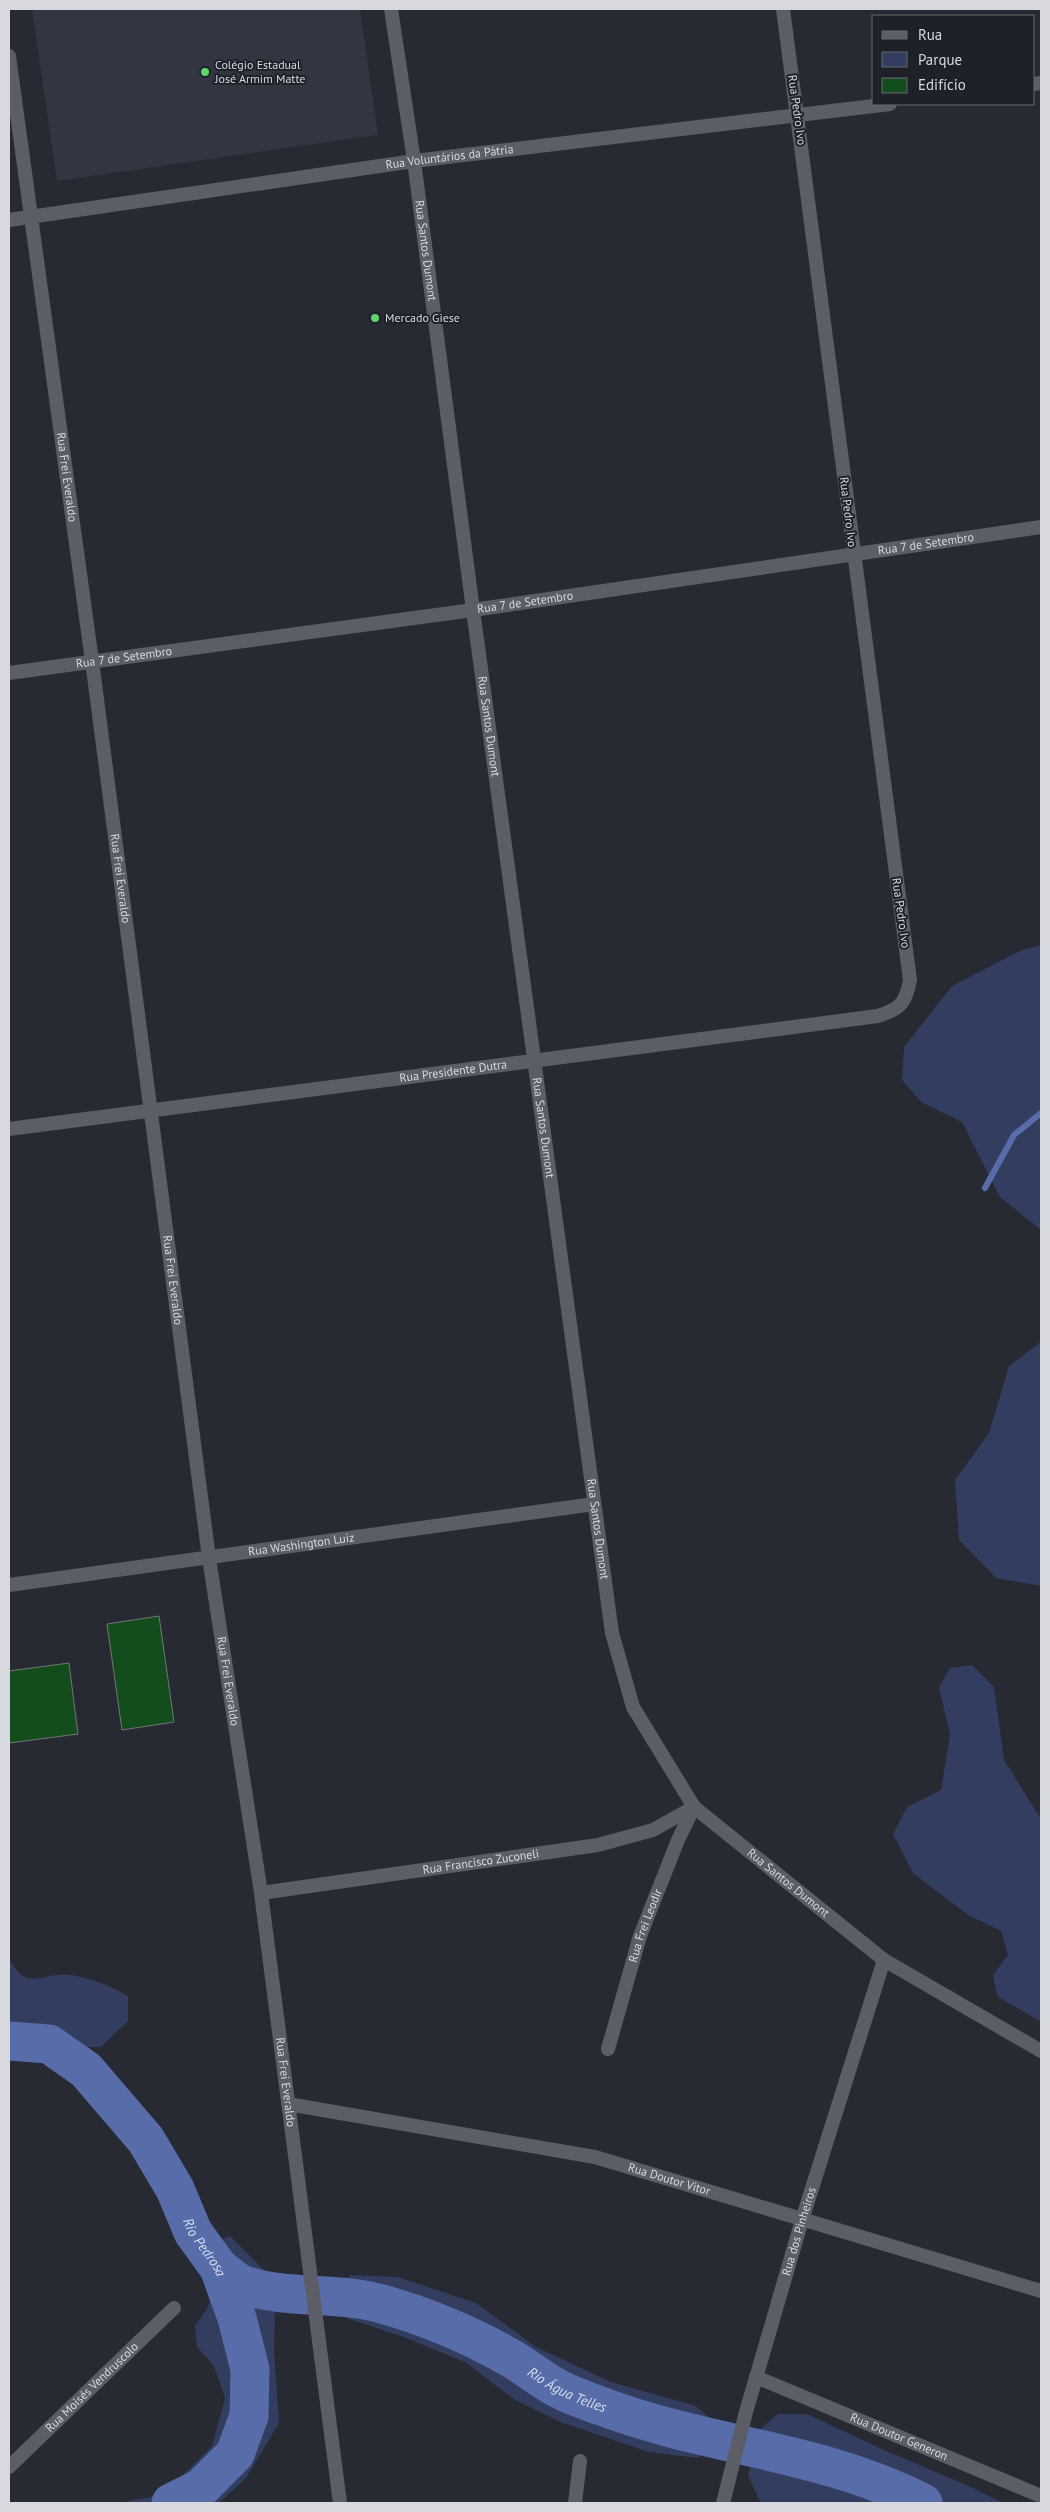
<svg xmlns="http://www.w3.org/2000/svg" width="1050" height="2512" font-family="'PT Sans',sans-serif">
	<style>
		.built { fill: #313642 }
		.green { fill: #323d5f }
		.lines { fill: none; stroke-linecap: round; stroke-linejoin: round }
		.stream { stroke: #586ca9; stroke-width: 6 }
		.river { stroke: #586ca9; stroke-width: 39 }
		.building { fill: #144d1d; stroke: #717871 }
		.minor { stroke: #5b5e67; stroke-width: 14 }
		.tertiary { stroke: #5b5e67; stroke-width: 14 }
		.poi-dot { fill: #5ed56c; stroke: #1e2128; stroke-width: 2 }
		.labels { text-anchor: middle; stroke-width: 4; stroke-linejoin: round; paint-order: stroke }
		.poi-label { font-size: 12px; fill: #d7d9de; stroke: #1e2128; text-anchor: start }
		.street-label { font-size: 12px; fill: #d7d9de; stroke: #1e2128 }
		.water-label { font-size: 14px; font-style: italic; fill: #d8dff1; stroke: #1e2128 }
	</style>
	<rect width="100%" height="100%" fill="#272a32"/>
	<path class="built" d="M32,9H360L378,135L57,181Z"/>
	<g class="green">
		<path d="M1041,945V1230L1000,1197L962,1122L921,1102L902,1080L904,1047L952,986L1022,950Z"/>
		<path d="M1041,1342V1586L996,1578L959,1540L955,1480L989,1433L1009,1366Z"/>
		<path d="M972,1665L994,1687L1004,1760L1041,1819V2022L997,1996L993,1975L1008,1955L1001,1931L968,1915L913,1873L893,1834L907,1807L941,1790L950,1735L939,1687L950,1668Z"/>
		<path d="M9,1959C28,1994 42,1971 70,1975C91,1978 109,1985 128,1996V2021L101,2047H82L64,2032L32,2023L9,2030Z"/>
		<path d="M230,2236L265,2271L275,2310L274,2350L279,2423L246,2478L219,2503H118L163,2495L212,2446L225,2398L214,2366L197,2347L195,2326L207,2309L215,2285V2253L217,2241Z"/>
		<path d="M351,2275L398,2277L476,2303L536,2347L611,2382L696,2406L713,2421L710,2446L698,2458L649,2452L563,2423L515,2400L465,2362L401,2336L346,2318L336,2301L337,2285Z"/>
		<path d="M778,2414H807L884,2450L971,2487L1003,2503H761L748,2476L758,2431Z"/>
	</g>
	<g class="lines">
		<path class="stream" d="M985,1188L1014,1135L1041,1113"/>
		<g class="river">
			<path id="s1" d="M9,2041L49,2044L86,2070L146,2140L175,2189L193,2232L219,2268L237,2318L250,2369L249,2416L235,2454L201,2488L171,2503"/>
			<path id="s2" d="M219,2268C227,2273 235,2282 244,2285C288,2300 337,2291 382,2304C428,2317 473,2336 514,2360C529,2369 543,2381 559,2389C572,2396 587,2401 601,2406C706,2446 823,2451 923,2503"/>
		</g>
	</g>
	<g class="building">
		<path d="M159,1616L174,1722L122,1730L107,1624Z"/>
		<path d="M69,1663L78,1734L9,1743V1671Z"/>
	</g>
	<g class="lines">
		<g class="minor">
			<path id="s3" d="M391,9L414,161L473,610L612,1633L633,1707L694,1807L884,1960L1041,2051"/>
			<path d="M1034,84L1041,83"/>
			<path id="s4" d="M9,220L414,161L890,104"/>
			<path id="s5" d="M9,673L473,610L1041,527"/>
			<path id="s6" d="M9,1129L878,1016C900,1009 906,1003 910,980L783,9"/>
			<path id="s7" d="M9,1585L594,1504"/>
			<path id="s8" d="M261,1893L598,1845L653,1830L694,1807"/>
			<path id="s9" d="M608,2049L640,1936L678,1840L694,1807"/>
			<path id="s10" d="M288,2104L595,2157L1041,2291"/>
			<path id="s11" d="M756,2377L1041,2496"/>
			<path id="s12" d="M9,2467L174,2308"/>
			<path d="M575,2503L580,2461"/>
			<path id="s13" d="M723,2503L746,2412L802,2220L884,1960"/>
		</g>
		<path class="tertiary" id="s14" d="M9,56L92,661L209,1558L261,1893L340,2503"/>
	</g>
	<g class="poi-dot">
		<circle cx="205" cy="72" r="5"/>
		<circle cx="375" cy="318" r="5"/>
	</g>
	<g class="labels">
		<g class="poi-label">
			<text x="215" y="69">Colégio Estadual<tspan x="215" dy="14">José Armim Matte</tspan></text>
			<text x="385" y="322">Mercado Giese</text>
		</g>
		<g class="street-label">
			<text transform="translate(797 110) rotate(82)" y="4">Rua Pedro Ivo</text>
			<text dy="4" stroke="none"><textPath href="#s4" startOffset="445">Rua Voluntários da Pátria</textPath></text>
			<text dy="4" stroke="none"><textPath href="#s3" startOffset="244">Rua Santos Dumont</textPath></text>
			<text dy="4" stroke="none"><textPath href="#s14" startOffset="425">Rua Frei Everaldo</textPath></text>
			<text transform="translate(848 512) rotate(83)" y="4">Rua Pedro Ivo</text>
			<text dy="4" stroke="none"><textPath href="#s5" startOffset="926">Rua 7 de Setembro</textPath></text>
			<text dy="4" stroke="none"><textPath href="#s5" startOffset="521">Rua 7 de Setembro</textPath></text>
			<text dy="4" stroke="none"><textPath href="#s5" startOffset="116">Rua 7 de Setembro</textPath></text>
			<text dy="4" stroke="none"><textPath href="#s3" startOffset="724">Rua Santos Dumont</textPath></text>
			<text dy="4" stroke="none"><textPath href="#s14" startOffset="830">Rua Frei Everaldo</textPath></text>
			<text transform="translate(901 913) rotate(82)" y="4">Rua Pedro Ivo</text>
			<text dy="4" stroke="none"><textPath href="#s6" startOffset="448">Rua Presidente Dutra</textPath></text>
			<text dy="4" stroke="none"><textPath href="#s3" startOffset="1129">Rua Santos Dumont</textPath></text>
			<text dy="4" stroke="none"><textPath href="#s14" startOffset="1235">Rua Frei Everaldo</textPath></text>
			<text dy="4" stroke="none"><textPath href="#s3" startOffset="1534">Rua Santos Dumont</textPath></text>
			<text dy="4" stroke="none"><textPath href="#s7" startOffset="295">Rua Washington Luiz</textPath></text>
			<text dy="4" stroke="none"><textPath href="#s14" startOffset="1640">Rua Frei Everaldo</textPath></text>
			<text dy="4" stroke="none"><textPath href="#s8" startOffset="222">Rua Francisco Zuconeli</textPath></text>
			<text dy="4" stroke="none"><textPath href="#s3" startOffset="1954">Rua Santos Dumont</textPath></text>
			<text dy="4" stroke="none"><textPath href="#s9" startOffset="129">Rua Frei Leodir</textPath></text>
			<text dy="4" stroke="none"><textPath href="#s14" startOffset="2045">Rua Frei Everaldo</textPath></text>
			<text dy="4" stroke="none"><textPath href="#s10" startOffset="389">Rua Doutor Vitor</textPath></text>
			<text dy="4" stroke="none"><textPath href="#s13" startOffset="282">Rua dos Pinheiros</textPath></text>
			<text dy="4" stroke="none"><textPath href="#s12" startOffset="115">Rua Moisés Vendruscolo</textPath></text>
			<text dy="4" stroke="none"><textPath href="#s11" startOffset="155">Rua Doutor Generon</textPath></text>
		</g>
		<g class="water-label">
			<text dy="5" stroke="none"><textPath href="#s1" startOffset="300">Rio Pedrosa</textPath></text>
			<text dy="5" stroke="none"><textPath href="#s2" startOffset="375">Rio Água Telles</textPath></text>
		</g>
	</g>
	<rect width="1050" height="2512" fill="none" stroke="#d7d9de" stroke-width="20"/>
	<rect x="872" y="15" width="162" height="90" fill="#1e2128" stroke="#686b71"/>
	<rect x="882" y="31" width="25" height="8" fill="#5b5e67" stroke="#686b71"/>
	<text x="918" y="40" font-size="15" fill="#d7d9de">Rua</text>
	<rect x="882" y="52" width="25" height="15" fill="#323d5f" stroke="#686b71"/>
	<text x="918" y="65" font-size="15" fill="#d7d9de">Parque</text>
	<rect x="882" y="78" width="25" height="15" fill="#144d1d" stroke="#686b71"/>
	<text x="918" y="90" font-size="15" fill="#d7d9de">Edifício</text>
</svg>
